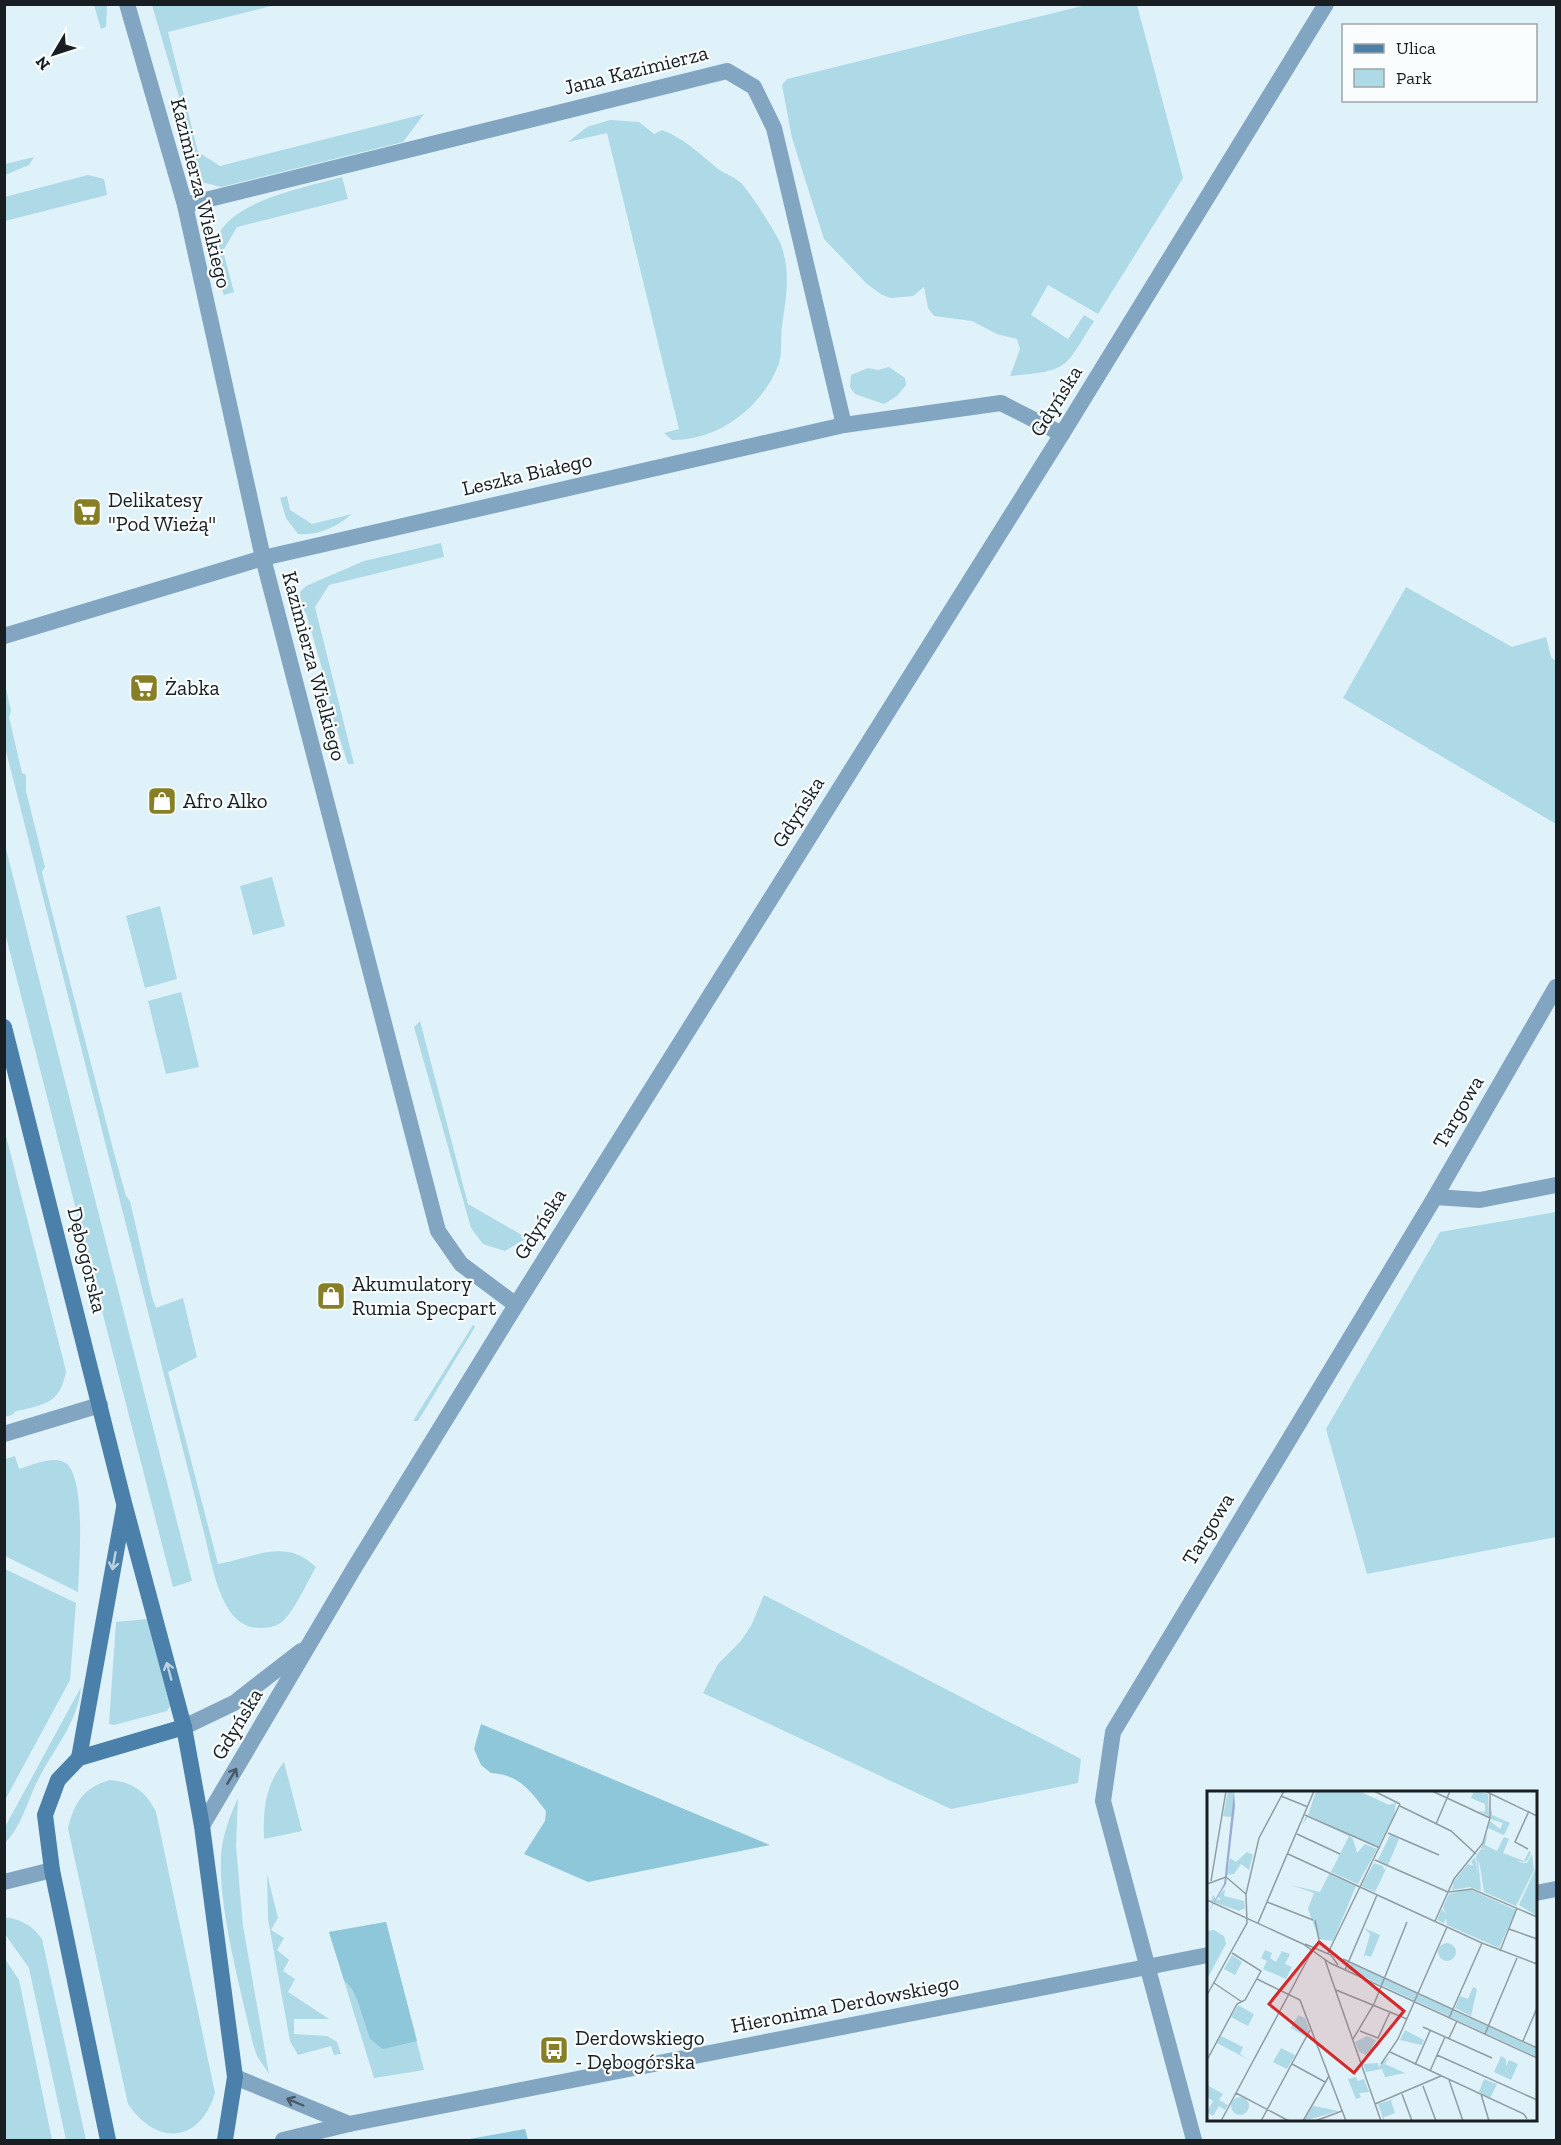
<svg xmlns="http://www.w3.org/2000/svg" width="1561" height="2145" font-family="'Zilla Slab',serif">
	<style>
		.green { fill: #aed9e6 }
		.forest { fill: #8dc7d9 }
		.lines { fill: none; stroke-linecap: round; stroke-linejoin: round }
		.minor { stroke: #82a5c1; stroke-width: 16 }
		.tertiary { stroke: #82a5c1; stroke-width: 16 }
		.secondary { stroke: #4a80a9; stroke-width: 16 }
		.oneway { stroke: #bcd1e0 }
		.oneway2 { stroke: #485b69 }
		.labels { text-anchor: middle; stroke-width: 4.5; stroke-linejoin: round; paint-order: stroke }
		.street-label { font-size: 21px; fill: #181e21; stroke: #f9fdfe }
		.poi-label { font-size: 21px; fill: #181e21; stroke: #f9fdfe; text-anchor: start }
		.inset-road { fill: none; stroke: #8f9da3; stroke-width: 1.5 }
		.view { fill: #d62828; fill-opacity: 0.15; stroke: #d62828; stroke-width: 3 }
		.inset-edge { fill: none; stroke: #181e21; stroke-width: 3 }
	</style>
	<rect width="100%" height="100%" fill="#dff2f9"/>
	<g class="green">
		<path d="M94,5H107L106,27L101,29Z"/>
		<path d="M152,5H275L168,32L198,152L220,166L424,114L403,142L221,187L198,181L192,176L182,155V107Z"/>
		<path d="M1086,5H1137L1183,178L1098,314L1048,285L1031,315L1068,339L1084,315L1094,321C1063,371 1069,370 1010,376L1020,349L1017,339L997,334L972,321L934,316L928,308L924,287L913,296L891,298L882,295L867,284L824,239L792,138L782,85L787,79Z"/>
		<path d="M610,120L639,122L654,134L662,130C685,139 699,153 718,169C725,174 735,177 741,183C750,192 776,233 781,245C791,273 786,297 782,326C780,339 783,354 778,366C761,408 718,441 672,440L664,433L679,429L607,133L568,142L587,127Z"/>
		<path d="M34,157L29,165L5,175V164Z"/>
		<path d="M88,175L104,179L107,195L5,221V197Z"/>
		<path d="M342,177L348,199L237,227L223,251L234,292L224,295C218,280 210,257 216,240C230,200 305,188 342,177Z"/>
		<path d="M889,367L905,378L906,385L897,396L884,404L855,394L850,387L851,375L868,368L878,370Z"/>
		<path d="M287,496L290,510L312,524L352,514C338,526 318,536 298,534L286,518L280,498Z"/>
		<path d="M441,543L444,557L329,585L315,607L354,764H348L332,715L327,686L306,613L300,606V592L306,586L364,561Z"/>
		<path d="M1406,587L1512,647L1546,637L1551,657L1556,661V824L1343,698Z"/>
		<path d="M5,684L11,711L9,717L22,773L26,775V791L45,867L42,872L44,881L114,1153L126,1196L130,1201L152,1297L156,1308L183,1298L197,1357L168,1372L218,1564C254,1558 285,1537 316,1567C306,1584 298,1604 285,1619C279,1626 269,1628 260,1628C219,1629 212,1560 203,1529L5,747Z"/>
		<path d="M5,845L192,1581L173,1587L5,933Z"/>
		<path d="M272,877L285,926L253,935L240,886Z"/>
		<path d="M160,906L177,979L145,988L126,916Z"/>
		<path d="M181,992L199,1067L166,1074L148,1001Z"/>
		<path d="M420,1021L468,1204L527,1238L505,1251L483,1244L471,1228L414,1027Z"/>
		<path d="M4,1128L66,1371C60,1406 42,1404 14,1412V1414L5,1417Z"/>
		<path d="M1556,1212V1537L1367,1574L1326,1429L1440,1232Z"/>
		<path d="M473,1325L475,1327L418,1421H413Z"/>
		<path d="M15,1456L19,1469C33,1465 51,1456 64,1462C87,1473 79,1568 78,1592L5,1556V1459Z"/>
		<path d="M5,1569L76,1603L70,1680L5,1800Z"/>
		<path d="M764,1595L1081,1759L1078,1783L951,1809L703,1693L718,1664L740,1642L751,1626Z"/>
		<path d="M148,1619L170,1706L167,1711L114,1725L109,1724L116,1622Z"/>
		<path d="M81,1687C78,1723 53,1749 38,1780C27,1801 22,1826 5,1843V1827Z"/>
		<path d="M284,1762L302,1831L264,1839C263,1809 265,1786 284,1762Z"/>
		<path d="M110,1780C133,1782 146,1792 156,1812L215,2093C199,2145 155,2145 128,2104L68,1828C74,1803 84,1787 110,1780Z"/>
		<path d="M238,1798L236,1846L243,1926L269,2074L257,2056L253,2044C241,1990 215,1899 222,1846C225,1829 231,1813 238,1798Z"/>
		<path d="M267,1874L278,1918L271,1930L284,1938L277,1950L289,1960L283,1971L295,1979L288,1992L329,2019H294V2034L327,2036L337,2042L341,2054L334,2055L331,2046L298,2055L290,2041L268,1919Z"/>
		<path d="M4,1917C21,1919 33,1926 42,1939L86,2140H66L29,1968L5,1934Z"/>
		<path d="M386,1922L424,2070L374,2078L329,1932Z"/>
		<path d="M5,1959L19,1980L52,2140H5Z"/>
	</g>
	<g class="forest">
		<path d="M481,1724L770,1845L588,1882L524,1854L545,1821L546,1811C530,1790 518,1774 491,1773L481,1765L474,1749Z"/>
		<path d="M386,1922L417,2041L383,2049L370,2039L357,1999L352,1989L344,1980L329,1932Z"/>
		<path d="M525,2129L528,2140H464Z"/>
	</g>
	<g class="lines">
		<g class="minor">
			<path d="M127,4L185,205L263,558L438,1231L461,1264L516,1305"/>
			<path d="M185,205L727,71L754,87L774,128L844,425"/>
			<path d="M4,636L263,558L844,425L1001,403L1062,434"/>
			<path d="M1435,1197L1480,1200L1556,1185"/>
			<path d="M4,1434L100,1405"/>
			<path d="M1194,2140L1103,1801L1113,1732L1435,1197L1556,987"/>
		</g>
		<g class="tertiary">
			<path d="M184,1727L234,1703L301,1651"/>
			<path d="M202,1826L353,1570L516,1305L1062,434L1326,4"/>
			<path d="M4,1882L52,1870"/>
			<path d="M1536,1893L1556,1889"/>
			<path d="M235,2077L349,2124"/>
			<path d="M283,2140L349,2124L1208,1955"/>
		</g>
		<g class="secondary">
			<path d="M4,1027L124,1503L184,1727L202,1826L235,2077L225,2140"/>
			<path d="M79,1758L124,1508"/>
			<path d="M108,2140L52,1870L45,1815L58,1780L79,1758L184,1727"/>
		</g>
	</g>
	<defs><path id="oneway-shaft" d="M-6 0H5M1.5-3L5.5 0L1.5 3" fill="none" stroke-width="1.6" stroke-linecap="round" stroke-linejoin="round" transform="scale(1.5)"/></defs>
	<g class="oneway">
		<use href="#oneway-shaft" transform="translate(114 1561) rotate(100)"/>
		<use href="#oneway-shaft" transform="translate(169 1671) rotate(-105)"/>
	</g>
	<g class="oneway2">
		<use href="#oneway-shaft" transform="translate(232 1776) rotate(-59)"/>
		<use href="#oneway-shaft" transform="translate(295 2102) rotate(-157)"/>
	</g>
	<defs>
		<g id="supermarket-square" transform="scale(1.5)"><rect x="-9" y="-9" width="18" height="18" rx="4" fill="#867f26" stroke="#f9fdfe"/><path d="M-6-5.5h2.5l.6 2H6L4.5 2H-2.5L-4.4-4H-6ZM-1.5 3.2a1.3 1.3 0 1 0 .1 0ZM3 3.2a1.3 1.3 0 1 0 .1 0Z" fill="#fff"/></g>
		<g id="shop-square" transform="scale(1.5)"><rect x="-9" y="-9" width="18" height="18" rx="4" fill="#867f26" stroke="#f9fdfe"/><path d="M-5-2.5h2.3a2.7 3.5 0 0 1 5.4 0H5L5.5 6h-11ZM-1.5-2.5h3a1.5 2.3 0 0 0-3 0Z" fill="#fff"/></g>
		<g id="bus-square" transform="scale(1.5)"><rect x="-9" y="-9" width="18" height="18" rx="4" fill="#867f26" stroke="#f9fdfe"/><path d="M-5-6H5V4H4V6H2V4H-2V6H-4V4H-5ZM-3.5-4V0h7V-4ZM-3.5 1.2v1.5H-2V1.2ZM2 1.2v1.5H3.5V1.2Z" fill="#fff"/></g>
	</defs>
	<g fill-rule="evenodd">
		<use href="#supermarket-square" x="87" y="512"/>
		<use href="#supermarket-square" x="144" y="688"/>
		<use href="#shop-square" x="162" y="801"/>
		<use href="#shop-square" x="331" y="1296"/>
		<use href="#bus-square" x="554" y="2050"/>
	</g>
	<g class="labels">
		<g class="street-label">
			<text transform="translate(636 70) rotate(-14)" y="7">Jana Kazimierza</text>
			<text transform="translate(201 193) rotate(76)" y="7">Kazimierza Wielkiego</text>
			<text transform="translate(1056 401) rotate(-58)" y="7">Gdyńska</text>
			<text transform="translate(527 474) rotate(-13)" y="7">Leszka Białego</text>
			<text transform="translate(314 666) rotate(75)" y="7">Kazimierza Wielkiego</text>
			<text transform="translate(798 812) rotate(-58)" y="7">Gdyńska</text>
			<text transform="translate(1458 1112) rotate(-60)" y="7">Targowa</text>
			<text transform="translate(540 1224) rotate(-58)" y="7">Gdyńska</text>
			<text transform="translate(87 1260) rotate(76)" y="7">Dębogórska</text>
			<text transform="translate(1208 1529) rotate(-59)" y="7">Targowa</text>
			<text transform="translate(237 1724) rotate(-59)" y="7">Gdyńska</text>
			<text transform="translate(845 2004) rotate(-11)" y="7">Hieronima Derdowskiego</text>
		</g>
		<g class="poi-label">
			<text x="108" y="507">Delikatesy<tspan x="108" dy="24">"Pod Wieżą"</tspan></text>
			<text x="165" y="695">Żabka</text>
			<text x="183" y="808">Afro Alko</text>
			<text x="352" y="1291">Akumulatory<tspan x="352" dy="24">Rumia Specpart</tspan></text>
			<text x="575" y="2045">Derdowskiego<tspan x="575" dy="24">- Dębogórska</tspan></text>
		</g>
	</g>
	<g transform="translate(1207 1791)">
		<rect width="330" height="330" fill="#dff2f9"/>
		<path d="M21,0H27L25,25L22,26L16,25ZM109,0H152L182,14L189,12L187,25L171,56L101,24ZM267,0L281,3L282,25L271,20L278,21V13L264,7ZM285,16L290,18L285,16V24L303,32L297,44L281,37L283,30L293,38L296,32L283,28ZM99,25L142,44L146,48L150,62L158,53L170,58L151,93L124,81L142,45L101,26L95,34ZM281,42L278,54L290,60L297,46L302,48L296,62L317,70L322,60L324,62L320,70L317,71L308,69L316,72H320L325,63L327,79L309,115L277,101L273,75L271,69L274,98L272,91L269,65L274,58L281,59L274,57ZM183,44L192,48L181,74L171,69ZM40,61L46,64L42,79L34,73L27,83L19,84L23,67L29,71ZM268,66L274,100L263,96L245,99L247,90L261,73L266,75L265,71L262,73ZM167,72L176,75L177,79L180,76L168,101L154,95ZM330,75V125L312,114ZM122,83L149,95L126,150L112,148L101,118L107,102L84,94L113,101ZM18,98L17,105L37,110L38,117L32,120L4,110L6,104L10,109L15,108L10,106ZM262,98L309,119L292,157L240,134L239,127L237,132L230,129L235,118L239,124L236,116L242,103ZM157,137L173,144L164,166L158,164L156,168L163,143ZM7,139L17,145L19,153L0,188V140ZM231 161a9 9 0 1 1 18 0a9 9 0 1 1-18 0ZM58,159L65,162L63,167L69,171L75,160L83,163L78,173L85,176L79,188L56,178L60,170L54,167ZM25,164L35,171L28,184L17,178ZM143,172L330,258V266L140,178ZM266,196L270,198L264,225L248,217L253,205L261,208ZM31,214L47,223L41,235L24,226ZM91,224L98,227L102,238L98,245L84,237ZM198,239L217,249L215,254L193,249ZM14,245L36,256L33,263L44,270L10,252ZM160,245L169,249L161,265L152,261L148,251ZM74,257L88,264L80,278L66,271ZM183,265L178,273L198,282L178,286L175,278L159,281L156,273L171,272V276ZM294,265L299,268V275L302,269L311,273L304,289L287,281ZM149,286L151,290L157,288L162,301L152,302L154,306L149,308L141,288ZM277,288L290,293L283,307L272,301ZM0,294L16,303L12,309L21,314L18,319L12,315L6,325L0,321L6,310L0,306ZM24 315a9 9 0 1 1 18 0a9 9 0 1 1-18 0ZM187,308L184,310L188,322L177,326V330L171,313ZM106,315L132,320L97,330Z" fill="#aed9e6"/>
		<path d="M27,0L28,15L19,93L0,123L17,93Z" fill="#98acd6"/>
		<path class="inset-road" d="M167,0L193,13M225,0L283,27M278,0L330,25M74,5L101,16M193,15L244,40L269,63M98,24L173,57M229,33L243,0M181,42L232,64M90,43L133,63M321,58L308,51L322,20M81,63L275,152L330,173M168,69L241,101M4,90L19,0M0,93L19,86L39,103M242,101L265,98L330,126M0,109L96,153L123,172L330,267M60,111L106,129M108,129L112,149M228,130L247,88L276,52L283,27V2M51,132L107,0M302,138L330,148M98,153L124,164L131,174M293,160L310,117M121,162L193,13M136,168L330,257M118,169L174,330M138,179L170,104M50,188L93,209L139,330M7,192L35,211M129,199L200,228M0,204L40,132L39,103L52,47L77,0M242,227L275,152M216,236L285,267M153,240L171,247L183,221M278,243L310,167M242,247L250,230M146,248L167,213L200,131M316,250L330,217M183,261L317,323L320,328M230,264L330,309M0,269L30,213L38,209L54,180L25,162M85,273L118,291M174,273L191,248L240,136M208,274L223,240M223,280L238,246M242,289L256,330M216,295L229,330M29,302L82,330M195,303L205,330M274,303L282,330M168,313L234,285M14,330L105,160M54,330L103,239M96,330L122,285M108,330L135,320"/>
		<path class="view" d="M112,151L197,220L147,282L62,213Z"/>
		<rect width="330" height="330" class="inset-edge"/>
	</g>
	<rect width="1561" height="2145" fill="none" stroke="#181e21" stroke-width="12"/>
	<rect x="1342" y="24" width="195" height="78" fill="#f9fdfe" stroke="#9fa4a6" stroke-width="1.5"/>
	<rect x="1354" y="44" width="30" height="9" fill="#4a80a9" stroke="#9fa4a6" stroke-width="1.5"/>
	<text x="1396" y="54" font-size="18" fill="#181e21">Ulica</text>
	<rect x="1354" y="69" width="30" height="18" fill="#aed9e6" stroke="#9fa4a6" stroke-width="1.5"/>
	<text x="1396" y="84" font-size="18" fill="#181e21">Park</text>
	<g transform="translate(54 54) rotate(231)" stroke="#f9fdfe" stroke-width="4.5" paint-order="stroke">
	<path d="M0-4.5L10 22L0 15L-10 22Z" fill="#181e21"/>
	<text y="-9" font-size="16" font-weight="bold" text-anchor="middle" fill="#181e21">N</text>
	</g>
</svg>
